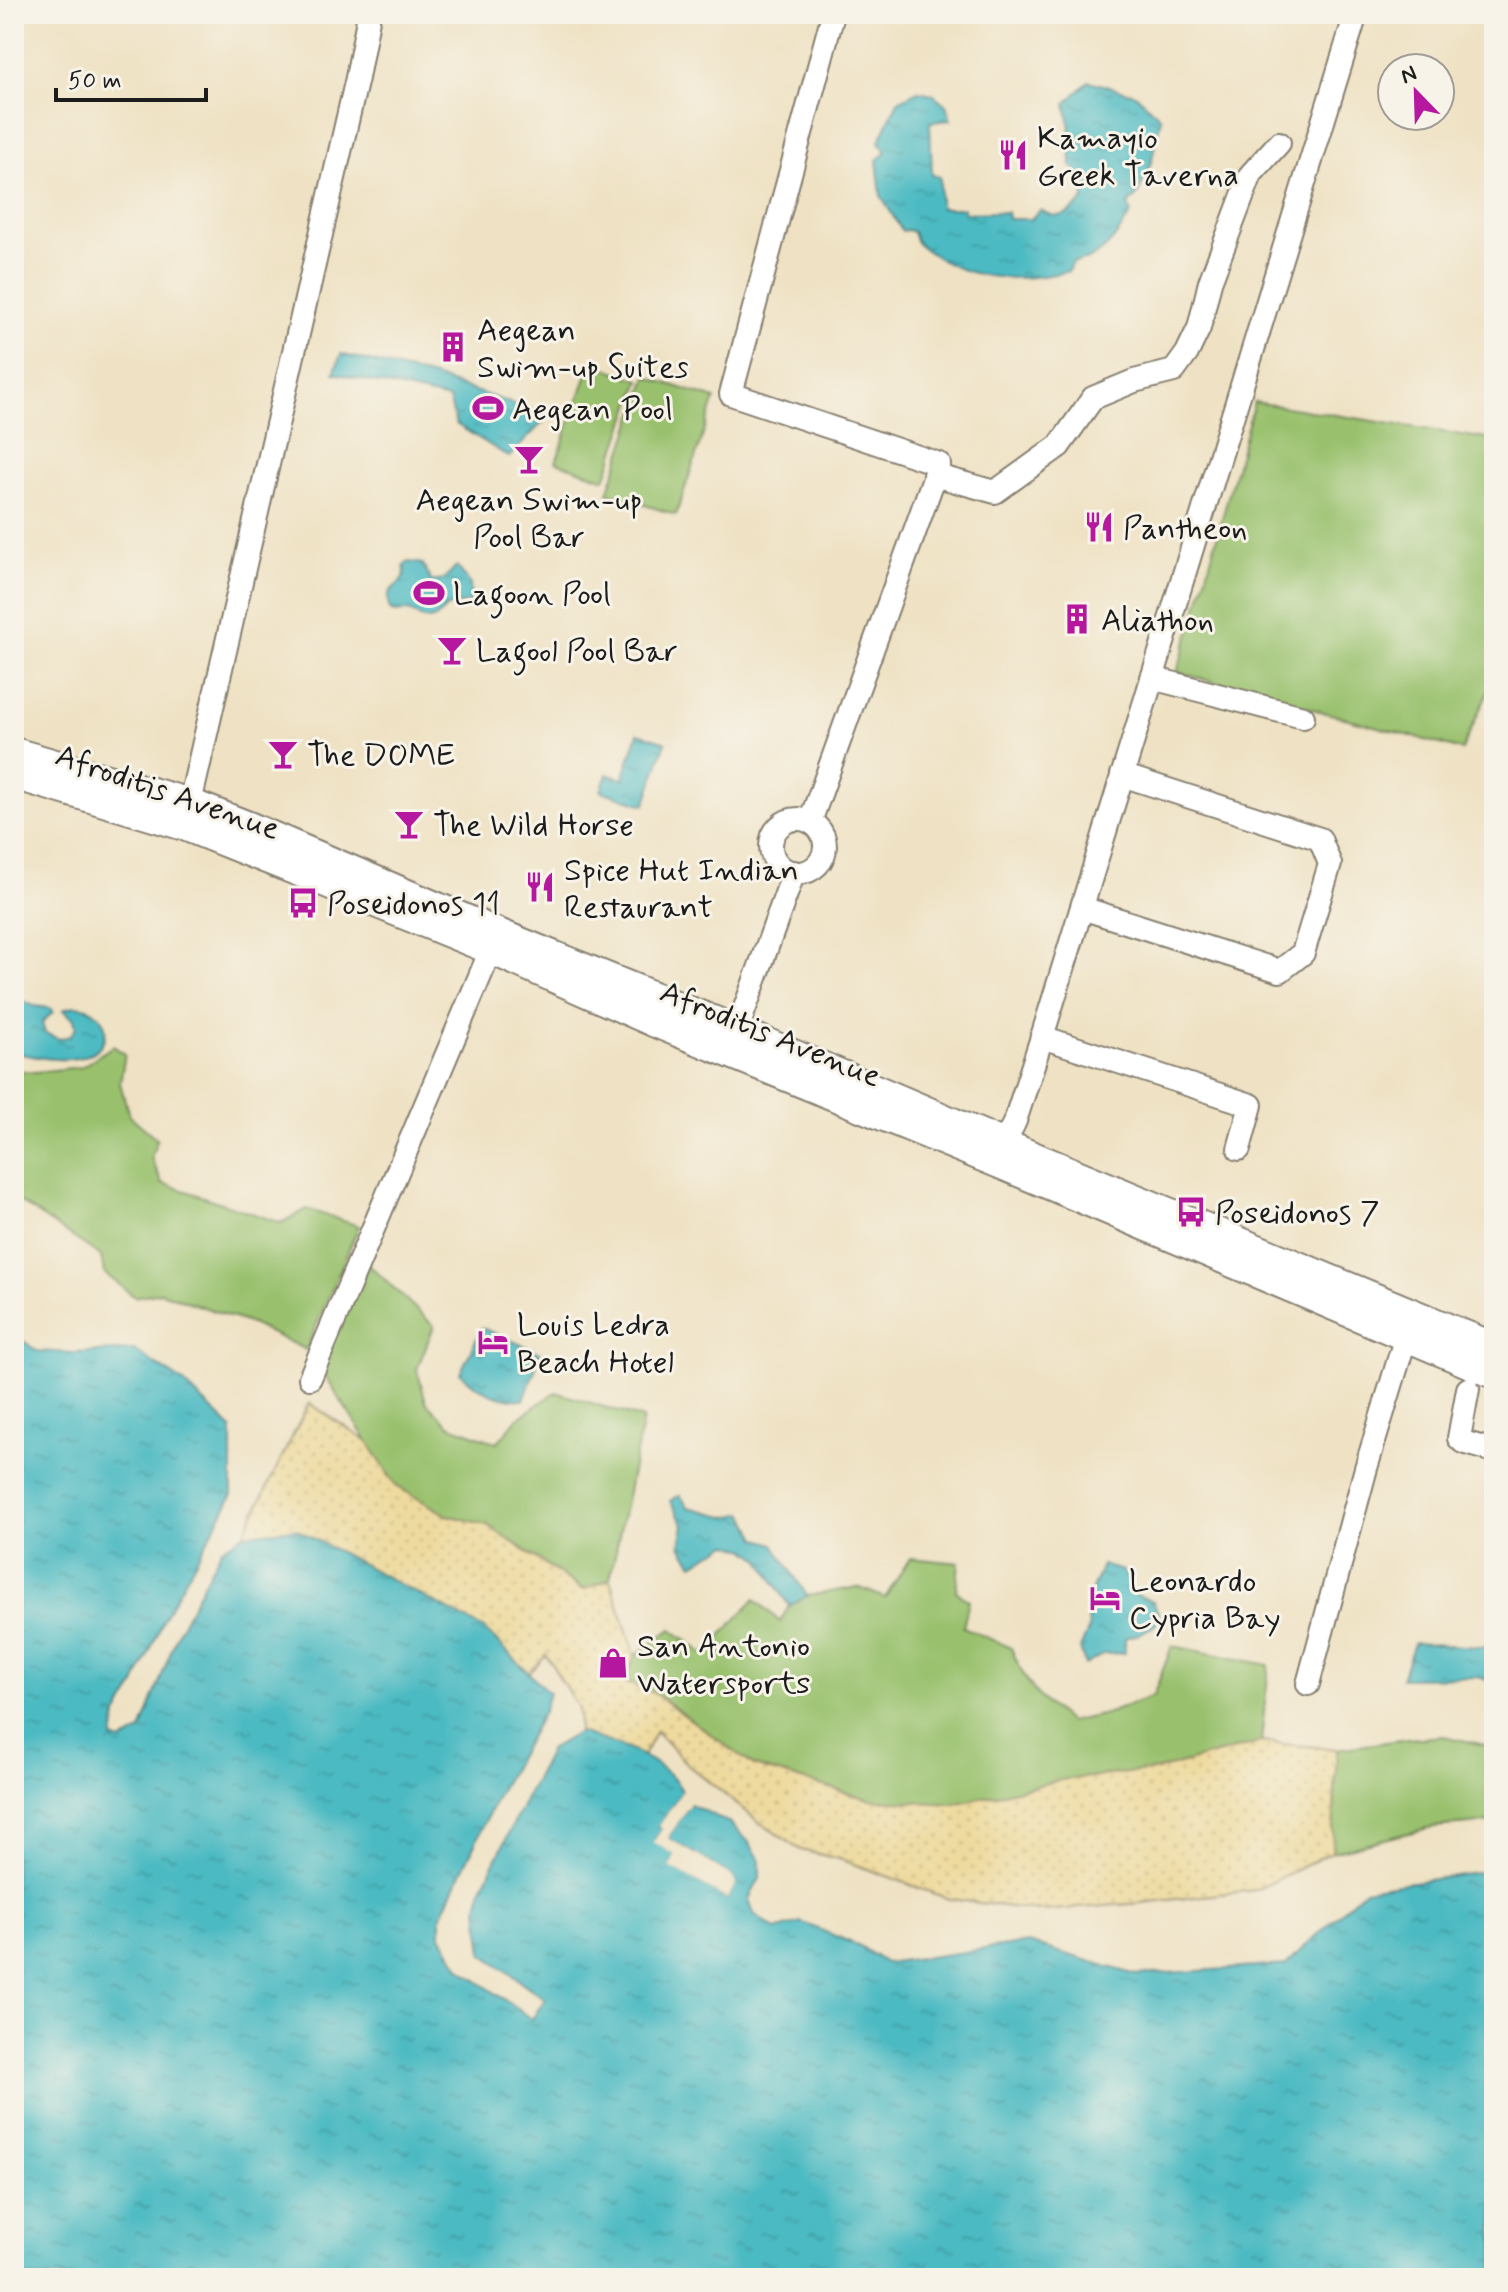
<svg xmlns="http://www.w3.org/2000/svg" width="1508" height="2292" font-family="Mynerve,sans-serif">
	<style>
		.green { fill: #99c16d; stroke: #5a6e44; stroke-width: 2 }
		.sand { fill: url(#sand-dots); stroke: #857b5d; stroke-width: 2 }
		.water { fill: url(#water-ripples); stroke: #346b6f; stroke-width: 2 }
		.pier { fill: #efe2c4 }
		.lines { fill: none; stroke-linecap: round; stroke-linejoin: round }
		.minor-casing { stroke: #867f70; stroke-width: 26 }
		.major-casing { stroke: #867f70; stroke-width: 32 }
		.minor { stroke: #fff; stroke-width: 22 }
		.major { stroke: #fff; stroke-width: 28 }
		.labels { text-anchor: middle; stroke-width: 6; stroke-linejoin: round; paint-order: stroke }
		.poi-label { font-size: 32px; fill: #1c1c1c; stroke: #f7f3e8; text-anchor: start }
		.street-label { font-size: 32px; fill: #1c1c1c; stroke: #f7f3e8 }
	</style>
	<defs>
		<pattern id="sand-dots" width="8" height="8" patternUnits="userSpaceOnUse" patternTransform="scale(2)"><rect width="8" height="8" fill="#eeda9e"/><path d="M2 2h.1M6 6h.1" fill="none" stroke="#ccba88" stroke-width="1.8" stroke-linecap="round"/></pattern>
		<pattern id="water-ripples" width="26" height="14" patternUnits="userSpaceOnUse" patternTransform="scale(2)"><rect width="26" height="14" fill="#4bbac2"/><path d="M2 4q2-2 4 0t4 0M15 11q2-2 4 0t4 0" fill="none" stroke="#419fa6"/></pattern>
	</defs>
	<rect width="100%" height="100%" fill="#f7f3e8"/>
	<filter id="ink" filterUnits="userSpaceOnUse"><feTurbulence type="fractalNoise" baseFrequency=".0125" numOctaves="2"/><feDisplacementMap in="SourceGraphic" scale="16" xChannelSelector="R" yChannelSelector="G"/><feConvolveMatrix kernelMatrix="1 2 1 2 8 2 1 2 1" color-interpolation-filters="sRGB"/></filter>
	<filter id="wash" filterUnits="userSpaceOnUse"><feTurbulence type="fractalNoise" baseFrequency=".006" numOctaves="4" result="noise"/><feDisplacementMap in="SourceGraphic" scale="32" xChannelSelector="R" yChannelSelector="G"/><feGaussianBlur stdDeviation="1.8" result="paint"/><feColorMatrix in="noise" values="0 0 0 0 0 0 0 0 0 0 0 0 0 0 0 0 0 1.4 0 .05"/><feComposite in="paint" operator="in"/></filter>
	<g filter="url(#wash)">
		<rect width="100%" height="100%" fill="#efe2c4"/>
		<g class="green">
			<path d="M591,363L640,380L605,479L556,462Z"/>
			<path d="M647,377L715,399L676,515L608,493Z"/>
			<path d="M1254,402L1494,440V678L1462,750L1177,672L1199,603Z"/>
			<path d="M113,1046L125,1054L120,1083L129,1115L157,1139L151,1158L162,1183L281,1223L307,1209L359,1226L306,1350L251,1324L161,1292L135,1297L104,1273L101,1256L14,1198V1070L35,1072L81,1067Z"/>
			<path d="M367,1263L434,1326L417,1369L426,1402L449,1425L497,1443L518,1418L556,1392L643,1419L610,1579L584,1590L487,1525L447,1515L396,1486L321,1370Z"/>
			<path d="M910,1558L959,1563L956,1591L969,1601L963,1627L1011,1648C1026,1685 1037,1698 1069,1722L1106,1714L1153,1696L1172,1646L1269,1665L1261,1742L1157,1770L1061,1780L954,1804L871,1800L754,1766L654,1693L624,1682L635,1656L671,1629L704,1654L755,1599L780,1622L789,1606L807,1596L858,1587L885,1598Z"/>
			<path d="M1444,1736L1494,1747V1822L1433,1827L1332,1852L1337,1749L1408,1739Z"/>
		</g>
		<path class="sand" d="M309,1403L368,1442L396,1486L447,1515L487,1525L583,1590L610,1579L635,1656L624,1682L654,1693L754,1766L871,1800L954,1804L1061,1780L1157,1770L1261,1742L1337,1749L1332,1852L1256,1890L1142,1903L1041,1911L949,1899L843,1860L801,1850L759,1822L689,1766L656,1731L643,1756L579,1732L578,1708L546,1655L529,1673L484,1629L296,1529L244,1534Z"/>
		<g class="water">
			<path d="M1089,81L1135,94L1161,118L1151,163L1138,194L1128,205L1131,213C1118,235 1102,261 1073,262L1069,271C1024,282 971,282 932,254C920,246 917,246 913,232L908,230L902,231L881,196L877,160L885,153L884,148L879,142L898,101L918,91L933,94L946,105L951,120L930,122L932,175L940,177V208H964V213L1007,212L1008,219H1030L1041,210C1059,222 1071,214 1084,199C1084,185 1082,174 1071,166L1070,126L1066,103Z"/>
			<path d="M341,354L430,376L549,416L509,457L456,424L449,399L334,373Z"/>
			<path d="M409,562L423,564L431,581C444,583 449,575 457,566L470,584L471,602L447,607L436,618L430,620L423,619L409,611L394,612L390,610C380,581 410,590 404,565Z"/>
			<path d="M638,733L666,742L645,805L601,791L607,774L623,779Z"/>
			<path d="M14,997L34,1006L50,1008L53,1012L42,1023L45,1033L59,1039L70,1036L76,1028L74,1019L63,1010C88,996 119,1024 99,1047C82,1067 36,1058 14,1052Z"/>
			<path d="M482,1328L541,1353L524,1400C498,1399 479,1391 460,1373Z"/>
			<path d="M14,1334L37,1351L74,1353L134,1350L184,1383L232,1429V1496L165,1616L135,1685L117,1715L113,1739L121,1742L141,1731L179,1630L222,1548L244,1534L296,1529L484,1629L549,1693L543,1712L498,1794L441,1916V1936L461,1969L532,2019L545,1999L483,1954L478,1909L482,1888L550,1749L579,1732C614,1744 663,1756 682,1791L659,1826L662,1829L654,1841L676,1855L670,1866L727,1899L735,1884L732,1876L668,1838L690,1804L730,1823L749,1842L760,1860V1878L749,1899L754,1914L776,1930L801,1922L860,1946L885,1963L1028,1943L1137,1975L1286,1965L1365,1889L1483,1872L1494,1874V2278H14Z"/>
			<path d="M680,1495L688,1507L729,1517L744,1513L757,1538L774,1544L807,1596L789,1606L760,1559L747,1550L728,1544L693,1564L680,1544L684,1525L670,1501Z"/>
			<path d="M1102,1565L1123,1571L1136,1595L1153,1601L1159,1615L1155,1625L1139,1634L1125,1638V1653L1104,1654L1085,1665L1080,1648L1089,1629L1087,1602Z"/>
			<path d="M1414,1643L1494,1648V1683L1479,1677L1402,1678Z"/>
		</g>
		<path class="pier" d="M682,1791L684,1795L664,1825L666,1830L659,1840L679,1853V1856L675,1865L725,1893L731,1883L729,1879L665,1839V1836L688,1801L690,1804L668,1838L732,1876L736,1884L727,1899L670,1867L675,1855L653,1842L662,1829L659,1826Z"/>
	</g>
	<g filter="url(#ink)">
		<g class="lines">
			<g class="minor-casing">
				<g id="minor">
					<path d="M934,475L995,492L1059,446L1093,398L1134,381L1174,371L1187,353L1199,328L1210,282L1251,174L1279,143"/>
					<path d="M1152,678L1303,717"/>
					<path d="M187,816L357,78L369,14"/>
					<circle cx="798" cy="846" r="27"/>
					<path d="M810,822L939,464L731,394L833,14"/>
					<path d="M1082,908L1280,971L1303,953L1330,864L1320,839L1122,775"/>
					<path d="M737,1030L794,872"/>
					<path d="M1042,1037L1251,1105L1239,1149"/>
					<path d="M1004,1144L1015,1121L1042,1037L1356,14"/>
					<path d="M310,1378L491,950"/>
					<path d="M1468,1389L1459,1438L1463,1442L1494,1451"/>
					<path d="M1308,1684L1366,1468L1406,1336"/>
				</g>
			</g>
			<g class="major-casing">
				<g id="major">
					<path d="M14,752L190,803L251,827L496,932L737,1030L1004,1144L1494,1347"/>
					<path d="M14,775L184,826L304,874L491,950L653,1022L1002,1165L1494,1374"/>
				</g>
			</g>
			<use href="#minor" class="minor"/>
			<use href="#major" class="major"/>
		</g>
	</g>
	<defs>
		<g id="restaurant-bare" transform="scale(2.4)"><path d="M-5-6h1v4h1v-4h1v4h1v-4h1v5L-1.5 .5V6h-2V.5L-5-1ZM5-6V6H3V1.5H1.5Q1.5-4 5-6Z" fill="#b5179e" stroke="#f7f3e8" stroke-width="2.5" paint-order="stroke"/></g>
		<g id="building-bare" transform="scale(2.4)"><path d="M-4-6H4V6H1V3H-1V6H-4ZM-2.5-4.3h1.7v1.8h-1.7ZM.8-4.3h1.7v1.8H.8ZM-2.5-1h1.7V.8h-1.7ZM.8-1h1.7V.8H.8Z" fill="#b5179e" stroke="#f7f3e8" stroke-width="2.5" paint-order="stroke"/></g>
		<g id="stadium-bare" transform="scale(2.4)"><path d="M0-5a6.5 5 0 1 0 0 10a6.5 5 0 1 0 0-10ZM-3.5-1.8h7v3.6h-7Z" fill="#b5179e" stroke="#f7f3e8" stroke-width="2.5" paint-order="stroke"/></g>
		<g id="bar-bare" transform="scale(2.4)"><path d="M-6-5H6L.8 .8V4.5H3.5V6h-7V4.5H-.8V.8Z" fill="#b5179e" stroke="#f7f3e8" stroke-width="2.5" paint-order="stroke"/></g>
		<g id="bus-bare" transform="scale(2.4)"><path d="M-5-6H5V4H4V6H2V4H-2V6H-4V4H-5ZM-3.5-4V0h7V-4ZM-3.5 1.2v1.5H-2V1.2ZM2 1.2v1.5H3.5V1.2Z" fill="#b5179e" stroke="#f7f3e8" stroke-width="2.5" paint-order="stroke"/></g>
		<g id="hotel-bare" transform="scale(2.4)"><path d="M-6-4.5h1.5V1H6V5H4.5V3h-9V5H-6ZM-4 0a1.8 1.8 0 1 1 3.6 0ZM.5 0V-2.5h3Q6-2.5 6 0Z" fill="#b5179e" stroke="#f7f3e8" stroke-width="2.5" paint-order="stroke"/></g>
		<g id="shop-bare" transform="scale(2.4)"><path d="M-5-2.5h2.3a2.7 3.5 0 0 1 5.4 0H5L5.5 6h-11ZM-1.5-2.5h3a1.5 2.3 0 0 0-3 0Z" fill="#b5179e" stroke="#f7f3e8" stroke-width="2.5" paint-order="stroke"/></g>
	</defs>
	<g fill-rule="evenodd">
		<use href="#restaurant-bare" x="1013" y="155"/>
		<use href="#building-bare" x="453" y="347"/>
		<use href="#stadium-bare" x="488" y="408"/>
		<use href="#bar-bare" x="529" y="459"/>
		<use href="#restaurant-bare" x="1099" y="527"/>
		<use href="#stadium-bare" x="429" y="593"/>
		<use href="#building-bare" x="1077" y="619"/>
		<use href="#bar-bare" x="452" y="650"/>
		<use href="#bar-bare" x="283" y="754"/>
		<use href="#bar-bare" x="409" y="824"/>
		<use href="#restaurant-bare" x="540" y="887"/>
		<use href="#bus-bare" x="303" y="903"/>
		<use href="#bus-bare" x="1191" y="1212"/>
		<use href="#hotel-bare" x="493" y="1342"/>
		<use href="#hotel-bare" x="1105" y="1598"/>
		<use href="#shop-bare" x="613" y="1663"/>
	</g>
	<g class="labels">
		<g class="poi-label">
			<text x="1037" y="148">Kamayio<tspan x="1037" dy="37">Greek Taverna</tspan></text>
			<text x="477" y="340">Aegean<tspan x="477" dy="37">Swim-up Suites</tspan></text>
			<text x="512" y="419">Aegean Pool</text>
			<text x="529" y="510" text-anchor="middle">Aegean Swim-up<tspan x="529" dy="37">Pool Bar</tspan></text>
			<text x="1123" y="538">Pantheon</text>
			<text x="453" y="604">Lagoon Pool</text>
			<text x="1101" y="630">Aliathon</text>
			<text x="476" y="661">Lagool Pool Bar</text>
			<text x="307" y="765">The DOME</text>
			<text x="433" y="835">The Wild Horse</text>
			<text x="564" y="880">Spice Hut Indian<tspan x="564" dy="37">Restaurant</tspan></text>
			<text x="327" y="914">Poseidonos 11</text>
			<text x="1215" y="1223">Poseidonos 7</text>
			<text x="517" y="1335">Louis Ledra<tspan x="517" dy="37">Beach Hotel</tspan></text>
			<text x="1129" y="1591">Leonardo<tspan x="1129" dy="37">Cypria Bay</tspan></text>
			<text x="637" y="1656">San Antonio<tspan x="637" dy="37">Watersports</tspan></text>
		</g>
		<g class="street-label">
			<text transform="translate(168 791) rotate(19)" y="11">Afroditis Avenue</text>
			<text transform="translate(771 1033) rotate(22)" y="11">Afroditis Avenue</text>
		</g>
	</g>
	<rect width="1508" height="2292" fill="none" stroke="#f7f3e8" stroke-width="48"/>
	<g transform="translate(1416 92) rotate(337)"><circle r="38" fill="#f7f3e8" stroke="#9f9d96" stroke-width="2"/>
	<path d="M0-6L14 30L0 20L-14 30Z" fill="#b5179e"/>
	<text y="-12" font-size="22" font-weight="bold" text-anchor="middle" fill="#1c1c1c">N</text>
	</g>
	<path d="M56 88v12h150v-12" fill="none" stroke="#1c1c1c" stroke-width="4"/>
	<text x="68" y="88" font-size="24" fill="#1c1c1c" stroke="#f7f3e8" stroke-width="6" paint-order="stroke">50 m</text>
</svg>
